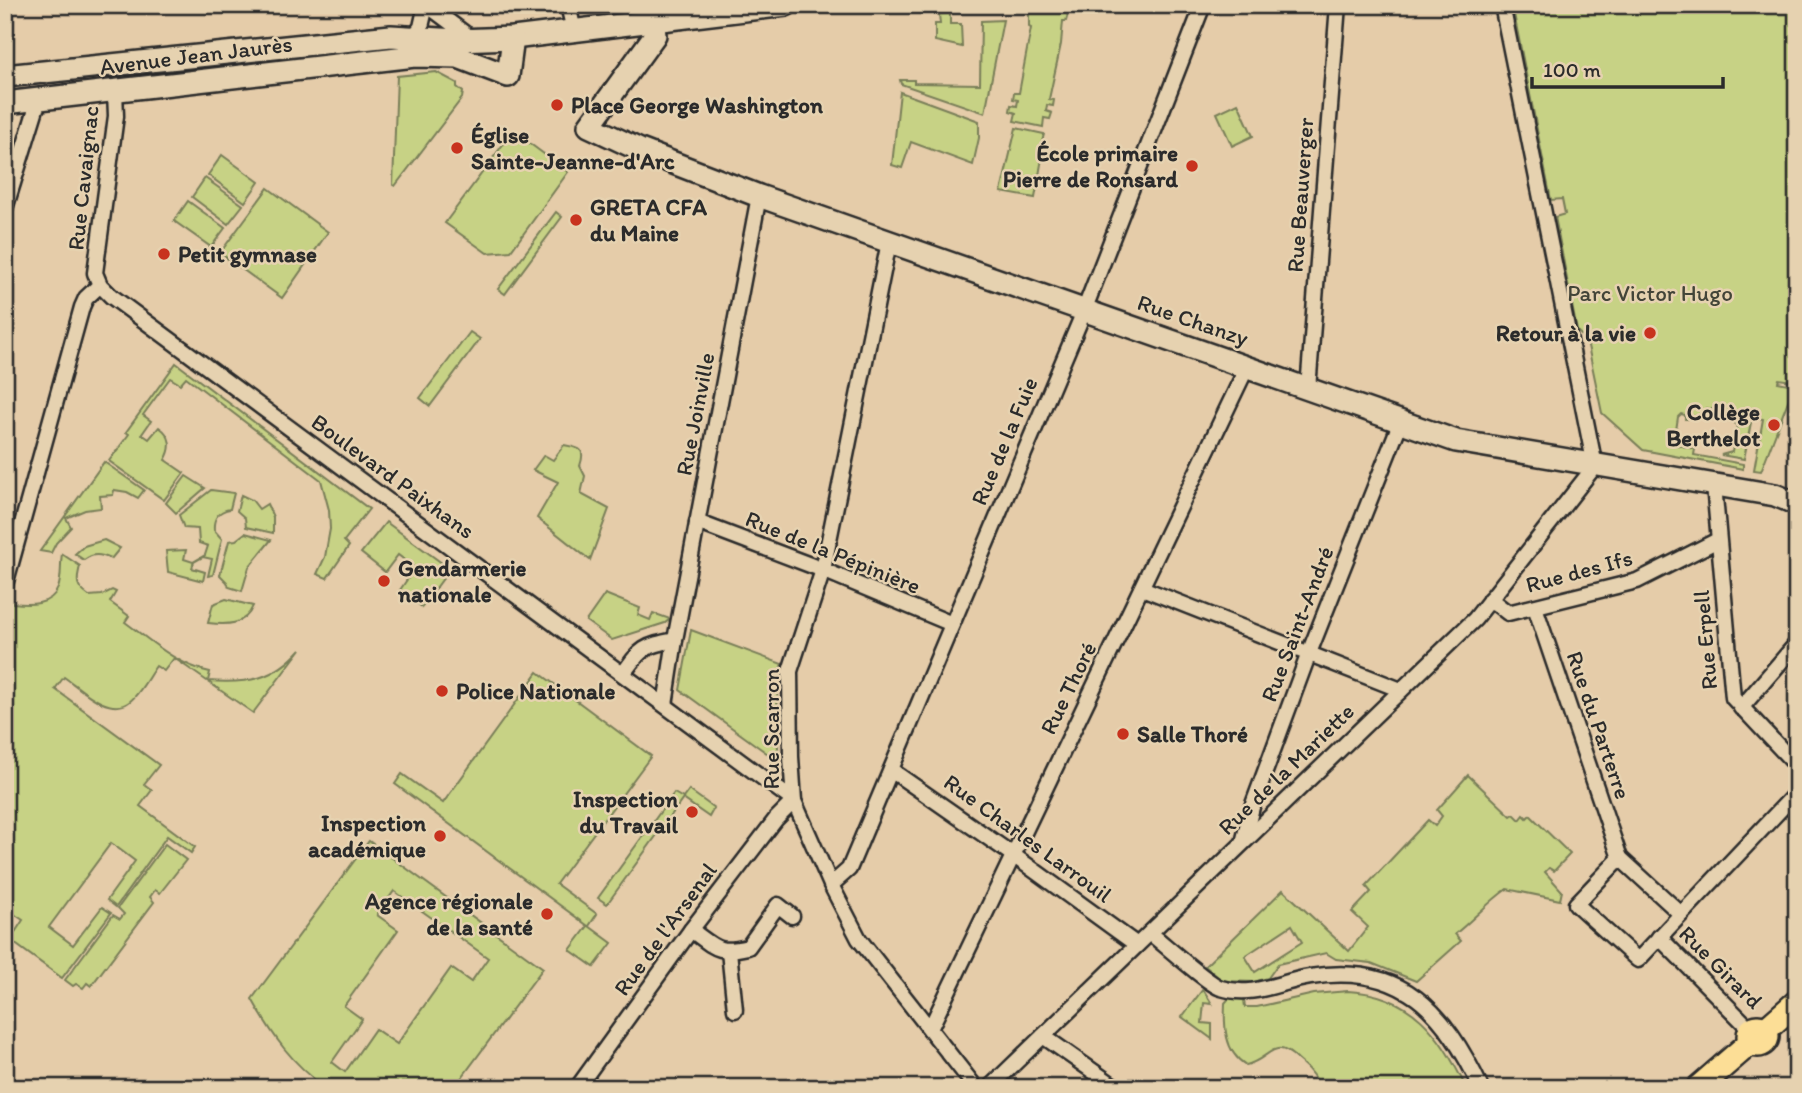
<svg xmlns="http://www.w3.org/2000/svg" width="1802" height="1093" font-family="Itim,sans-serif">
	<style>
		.green { fill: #c7d285; stroke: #797e58; stroke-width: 2; fill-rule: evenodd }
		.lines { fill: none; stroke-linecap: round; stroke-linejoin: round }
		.minor-casing { stroke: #2b2b2b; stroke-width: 19 }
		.secondary-casing { stroke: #2b2b2b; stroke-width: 26 }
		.primary-casing { stroke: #2b2b2b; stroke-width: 28 }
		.minor { stroke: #e6d2b0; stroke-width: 14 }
		.secondary { stroke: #e6d2b0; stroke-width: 21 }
		.primary { stroke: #fcde96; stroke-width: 23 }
		.poi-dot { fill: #c8321e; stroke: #e6d2b0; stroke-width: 2.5 }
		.labels { text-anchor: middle; stroke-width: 5; stroke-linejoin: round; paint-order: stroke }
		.street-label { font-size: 23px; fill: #2b2b2b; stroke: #e6d2b0 }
		.poi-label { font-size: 23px; font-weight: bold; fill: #2b2b2b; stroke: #e6d2b0; text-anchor: start }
		.park-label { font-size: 23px; fill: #424438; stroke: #e6d2b0 }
	</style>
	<rect width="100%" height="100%" fill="#e5cca9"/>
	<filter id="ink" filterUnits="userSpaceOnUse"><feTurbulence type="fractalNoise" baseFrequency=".0143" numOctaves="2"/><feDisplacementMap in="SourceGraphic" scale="14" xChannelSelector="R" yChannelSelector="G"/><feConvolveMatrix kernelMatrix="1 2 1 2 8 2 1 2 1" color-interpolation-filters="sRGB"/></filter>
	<g filter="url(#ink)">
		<g class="green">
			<path d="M1542,5H1797V366L1792,381L1779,379L1778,382L1793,385L1796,380L1761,471L1754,470L1763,419L1752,417L1744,459L1721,455L1732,452L1737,426L1734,422L1718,419L1719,411L1706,408L1704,418L1689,416L1688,419H1685V415L1681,414L1678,417L1674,444L1695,449L1694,455L1743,464V469L1643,450L1602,413L1587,341L1577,331L1555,217L1565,214L1562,199L1551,200L1514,14Z"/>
			<path d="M1065,9V13L1068,14L1066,21H1063L1061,44L1049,99L1054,100L1053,106L1047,105L1046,111L1052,113L1050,119L1044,118L1043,127L1014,121L1016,113L1010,111L1011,105L1017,106L1018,100L1013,99L1014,93H1019L1031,28L1029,27V12Z"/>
			<path d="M950,13V24H961L962,47L935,41V24H940L939,14Z"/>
			<path d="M1003,20L985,113L901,84L900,80H914V83L980,84L981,21Z"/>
			<path d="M436,72L457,83V87L463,92L462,98L395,186L393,185L397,76Z"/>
			<path d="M900,92L979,121V138L973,165L911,142L902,168L892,165Z"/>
			<path d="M1238,103L1253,136L1232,146L1217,113Z"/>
			<path d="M1016,128L1044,134L1041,146L1044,147L1035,198L1001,192Z"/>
			<path d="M513,131L568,172L511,251L487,253L445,223Z"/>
			<path d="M222,155L259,182L245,202L208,175Z"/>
			<path d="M205,178L243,205L228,224L192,197Z"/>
			<path d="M268,188L328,232L282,298L220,253Z"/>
			<path d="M188,201L225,228L211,247L174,221Z"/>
			<path d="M556,212L562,217L505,294L498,289Z"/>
			<path d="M470,332L480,339L430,406L420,398Z"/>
			<path d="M176,363L369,509L344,541L349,546L327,578L317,574L325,557L330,529L329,510L321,480L186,377L180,384L170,378L143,415L151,421L142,434L149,439L159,427C171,435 173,447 165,460L184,473L164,500L109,461L129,434L126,432Z"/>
			<path d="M564,445C580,448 586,448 580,466L585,476L581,494L609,509L590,560L537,518L558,482L533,470L544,455L553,460Z"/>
			<path d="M104,462L144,490L138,498L127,492L114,490L113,495L100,496L101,508L85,510L66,518L71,527L56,543L51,553L40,551Z"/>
			<path d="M186,476L205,488L176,513L166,503Z"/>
			<path d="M211,490L234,493L230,509C218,511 213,519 214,530L222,539L213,575L208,576L212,559L203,557L194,562L192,568L205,572L203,581L168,572L166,551L186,550L184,559L193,562L205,555L208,546L199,543L198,529L184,528L179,515Z"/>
			<path d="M241,495L252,500L259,509L267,504L273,517V533L246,527L245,518L237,511Z"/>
			<path d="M386,522L450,569L422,607L400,590L415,568L398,555L385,572L361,553Z"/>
			<path d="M245,533L271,540L249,567L242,591L229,587L227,582L220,575L229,541L236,540Z"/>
			<path d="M104,540L120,548L111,559C100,554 93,553 84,560L75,554L84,546Z"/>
			<path d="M62,554L80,566C76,582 76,587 89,596L102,595L112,590L116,592L110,602L129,616L125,622C151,641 177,665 210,672L208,681C247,684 274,680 301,649L253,713L174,658L164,671L156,666C148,677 140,694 129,702C109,717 80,688 64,677L55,689L159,765L144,784L152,790L140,806L195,847L191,853L167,836L116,907L107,900L135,861L111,843L49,927L73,945L102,907L111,913L62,978L10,940L23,920L11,912L5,920V599L9,594L13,603C29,605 51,606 58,588C62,579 60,564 62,554Z"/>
			<path d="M605,594L640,608L638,615L650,620L653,613L670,619L665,623L612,640L586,621Z"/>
			<path d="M226,599L253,606C245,626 226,625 208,623L213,604Z"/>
			<path d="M691,630L782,664L777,679L778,751L768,754L680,690Z"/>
			<path d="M538,672L651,756L556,884L597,914L589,926L612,943L594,967L570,950L588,926L395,784L402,774L443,803Z"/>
			<path d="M1468,775L1511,816L1514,814L1520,820L1524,815L1527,818L1530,815L1570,854L1554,871L1549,868L1545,872L1562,891L1560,900L1507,889C1488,902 1473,920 1455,934L1461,941L1416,981L1371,963L1336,959L1326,953L1278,964L1268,978L1254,982L1223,981L1205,966L1283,890L1349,951L1368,927L1352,912L1371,892L1366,886L1428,820L1435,826L1442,816L1437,810ZM1292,925L1302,942L1255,972L1245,956Z"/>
			<path d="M689,790L714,808L709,817L683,799L607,904L598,898L674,793L683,798Z"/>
			<path d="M369,841L543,968L454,1088H326C292,1064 272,1035 252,999ZM394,891L488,958L471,982L451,968L397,1044L375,1029L345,1072L332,1062L362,1019L344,1006L398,930L377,915Z"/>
			<path d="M165,844L186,860L160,893L155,890L150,897L154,902L91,986L87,983L83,988L76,984L73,986L65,980L113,915L120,919L124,914L118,908Z"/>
			<path d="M1203,989L1212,1004L1204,1003L1202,1023L1212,1024V1039L1182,1017Z"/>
			<path d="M1348,991C1411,994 1441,1034 1466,1088H1313L1316,1081C1312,1072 1305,1066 1298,1060C1273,1035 1271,1059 1246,1065C1224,1052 1224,1024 1225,1003L1230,997L1244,1000L1245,1007H1257L1314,994Z"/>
		</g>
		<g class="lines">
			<g class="minor-casing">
				<g id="minor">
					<path d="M427,5L471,38"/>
					<path d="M568,5L574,31"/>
					<path d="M411,40L421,27L426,5"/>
					<path d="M115,91L116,116L95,273L100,285L111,296L794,801"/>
					<path d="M5,209L39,99"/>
					<path d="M889,242L823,570L790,671L791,757L794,801L831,885L859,939L976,1088"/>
					<path d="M1308,389L1338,5"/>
					<path d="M1714,485L1733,698L1797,766"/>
					<path d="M697,522L818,568L952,624"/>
					<path d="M5,585L82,307L86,298L100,285"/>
					<path d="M1142,588L1401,690"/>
					<path d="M1490,599L1508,613L1637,581L1718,540"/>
					<path d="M1535,607L1620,858"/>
					<path d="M623,674C641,648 644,646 675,640"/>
					<path d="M665,705L675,640L759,196"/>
					<path d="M1741,708L1797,643"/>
					<path d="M891,770L1013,855L1137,945"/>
					<path d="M1244,839L1252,807L1309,653L1401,421"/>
					<path d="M1620,858L1576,904L1638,960L1797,792"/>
					<path d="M1620,858L1681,914"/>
					<path d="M831,885L849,869L1080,321L1203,5"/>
					<path d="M691,930C716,948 717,954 748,947L778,905L792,916"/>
					<path d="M1150,933C1164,944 1208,984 1221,988C1253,998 1279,982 1310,977C1402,962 1445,1011 1481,1088"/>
					<path d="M1659,937L1751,1030"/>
					<path d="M729,951L735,1010"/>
					<path d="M930,1029L1247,367"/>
					<path d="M1043,1036L1117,1088"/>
					<path d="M577,1088L691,930L776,819L794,801"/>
					<path d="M989,1088L1475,619L1595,466L1502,5"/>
				</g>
			</g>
			<g class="secondary-casing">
				<g id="secondary">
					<path d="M653,21L655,35L589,126L640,150L759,196L1456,441L1775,495L1797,504"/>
					<path d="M5,76L391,36L457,40L513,38L786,5"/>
					<path d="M5,103L415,56L458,57L508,76L513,38"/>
				</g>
			</g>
			<g class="primary-casing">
				<g id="primary">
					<circle cx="1758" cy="1036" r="9"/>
					<path d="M1765,1030L1797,1002"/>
					<path d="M1698,1088L1751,1042"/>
				</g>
			</g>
			<use href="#minor" class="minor"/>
			<use href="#secondary" class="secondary"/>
			<use href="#primary" class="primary"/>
		</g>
	</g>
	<g class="poi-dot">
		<circle cx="557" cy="105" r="7"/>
		<circle cx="457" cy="148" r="7"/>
		<circle cx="1192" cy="166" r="7"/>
		<circle cx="576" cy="220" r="7"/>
		<circle cx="164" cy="254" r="7"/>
		<circle cx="1650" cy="333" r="7"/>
		<circle cx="1774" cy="425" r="7"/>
		<circle cx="384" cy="581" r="7"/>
		<circle cx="442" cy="691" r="7"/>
		<circle cx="1123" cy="734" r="7"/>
		<circle cx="692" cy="812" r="7"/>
		<circle cx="440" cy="836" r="7"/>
		<circle cx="547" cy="914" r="7"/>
	</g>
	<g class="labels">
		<g class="street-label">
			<text transform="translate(196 55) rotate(-7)" y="8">Avenue Jean Jaurès</text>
			<text transform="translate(83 178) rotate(-84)" y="8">Rue Cavaignac</text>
			<text transform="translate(1300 195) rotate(-86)" y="8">Rue Beauverger</text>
			<text transform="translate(1193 320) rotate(19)" y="8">Rue Chanzy</text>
			<text transform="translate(695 414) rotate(-79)" y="8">Rue Joinville</text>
			<text transform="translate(1004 441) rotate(-67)" y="8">Rue de la Fuie</text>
			<text transform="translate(393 476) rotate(36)" y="8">Boulevard Paixhans</text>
			<text transform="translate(833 552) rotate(22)" y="8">Rue de la Pépinière</text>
			<text transform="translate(1579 571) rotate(-15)" y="8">Rue des Ifs</text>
			<text transform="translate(1297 624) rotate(-69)" y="8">Rue Saint-André</text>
			<text transform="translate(1705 640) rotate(-95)" y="8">Rue Erpell</text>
			<text transform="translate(1068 688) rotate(-64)" y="8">Rue Thoré</text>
			<text transform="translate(1599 725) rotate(71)" y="8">Rue du Parterre</text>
			<text transform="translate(771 729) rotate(-90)" y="8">Rue Scarron</text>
			<text transform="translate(1286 769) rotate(-44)" y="8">Rue de la Mariette</text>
			<text transform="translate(1028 838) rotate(36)" y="8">Rue Charles Larrouil</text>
			<text transform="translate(665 929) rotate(-54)" y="8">Rue de l'Arsenal</text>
			<text transform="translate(1721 967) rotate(45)" y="8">Rue Girard</text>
		</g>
		<g class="poi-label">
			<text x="571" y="113">Place George Washington</text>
			<text x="471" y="143">Église<tspan x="471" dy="26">Sainte-Jeanne-d'Arc</tspan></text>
			<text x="1178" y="161" text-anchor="end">École primaire<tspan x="1178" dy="26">Pierre de Ronsard</tspan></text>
			<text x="590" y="215">GRETA CFA<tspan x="590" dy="26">du Maine</tspan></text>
			<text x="178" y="262">Petit gymnase</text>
			<text x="1636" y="341" text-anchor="end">Retour à la vie</text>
			<text x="1760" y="420" text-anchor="end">Collège<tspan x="1760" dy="26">Berthelot</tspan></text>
			<text x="398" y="576">Gendarmerie<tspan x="398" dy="26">nationale</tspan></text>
			<text x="456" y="699">Police Nationale</text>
			<text x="1137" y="742">Salle Thoré</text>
			<text x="678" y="807" text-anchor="end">Inspection<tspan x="678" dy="26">du Travail</tspan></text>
			<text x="426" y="831" text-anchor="end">Inspection<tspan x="426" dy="26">académique</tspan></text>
			<text x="533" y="909" text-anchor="end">Agence régionale<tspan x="533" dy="26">de la santé</tspan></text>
		</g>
		<g class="park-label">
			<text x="1650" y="301">Parc Victor Hugo</text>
		</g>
	</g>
	<rect width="1802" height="1093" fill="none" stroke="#e6d2b0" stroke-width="28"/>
	<rect x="14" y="14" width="1774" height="1065" fill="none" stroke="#2b2b2b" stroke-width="2.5" filter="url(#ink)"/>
	<path d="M1532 77v10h191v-10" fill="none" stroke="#2b2b2b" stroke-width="3.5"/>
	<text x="1543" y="77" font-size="21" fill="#2b2b2b" stroke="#e6d2b0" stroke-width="5" paint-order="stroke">100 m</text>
</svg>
